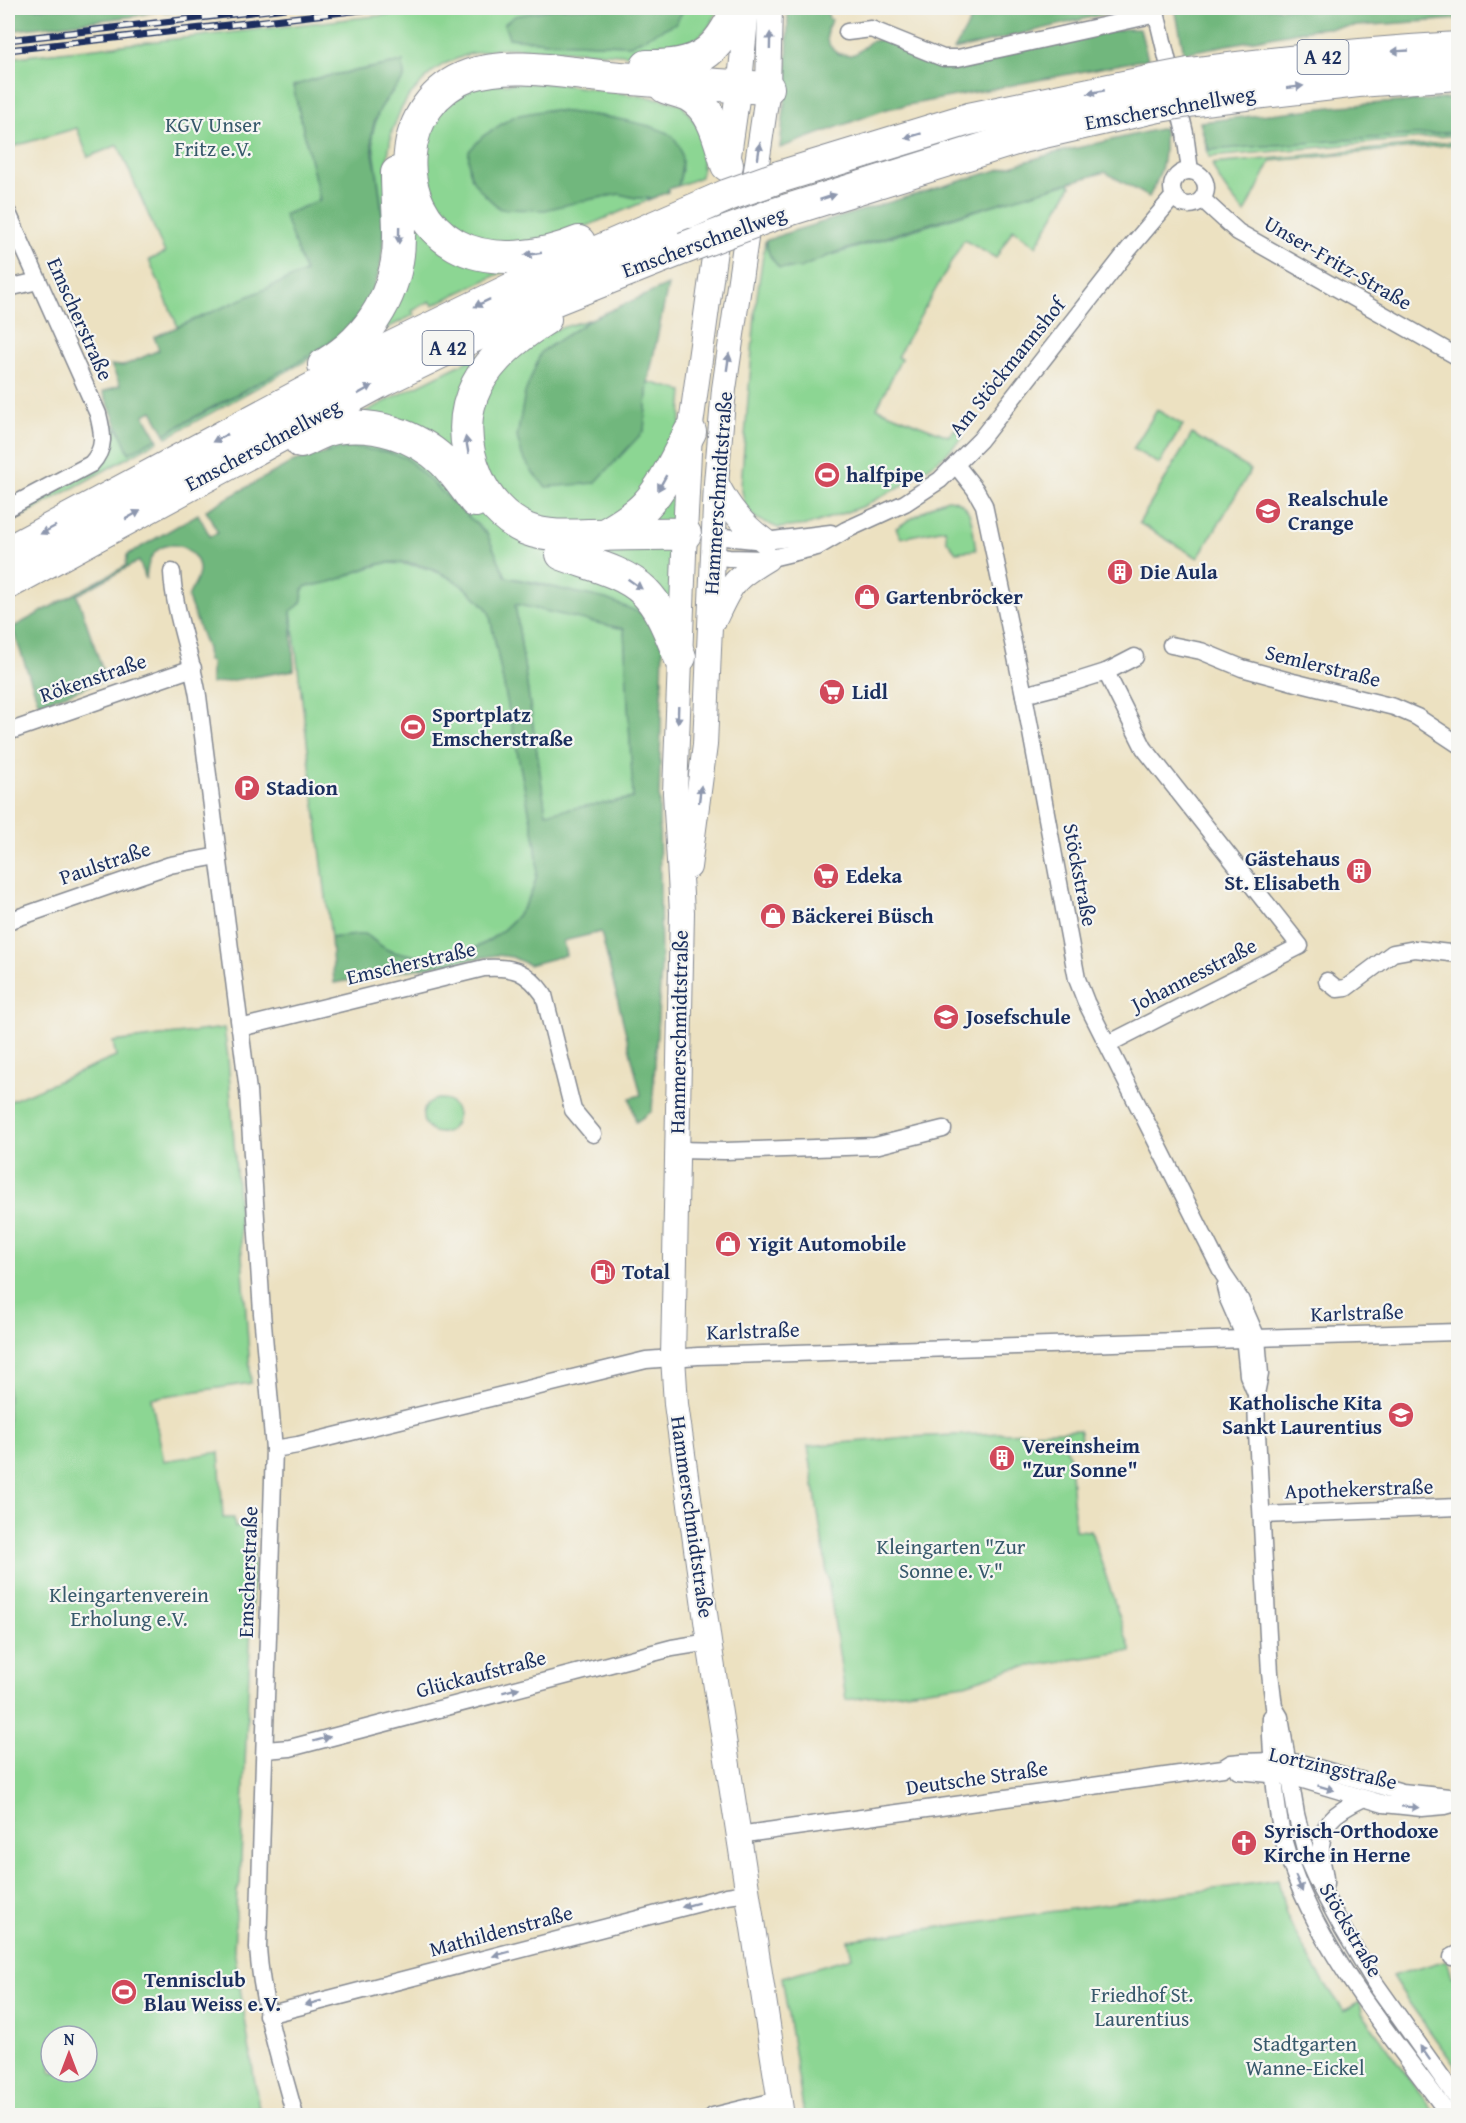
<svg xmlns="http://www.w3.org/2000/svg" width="1466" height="2123" font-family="'Gentium Book Plus',serif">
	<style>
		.green { fill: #8cd693; stroke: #548278; stroke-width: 1.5; fill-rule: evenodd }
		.forest { fill: #71b77d; stroke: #46736e; stroke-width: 1.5; fill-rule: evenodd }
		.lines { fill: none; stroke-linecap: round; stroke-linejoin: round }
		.minor-casing { stroke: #848890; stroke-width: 19 }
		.secondary-casing { stroke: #848890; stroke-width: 26 }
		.motorway-casing { stroke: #848890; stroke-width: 34 }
		.minor { stroke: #fff; stroke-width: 16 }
		.secondary { stroke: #fff; stroke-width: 24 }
		.motorway { stroke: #fff; stroke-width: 32 }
		.rail-casing { stroke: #1b2f5e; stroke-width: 7 }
		.rail { stroke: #f6f6f2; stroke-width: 4.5; stroke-dasharray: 14; stroke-linecap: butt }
		.motorway-bridge-casing { stroke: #848890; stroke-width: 34; stroke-linecap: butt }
		.motorway-bridge { stroke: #fff; stroke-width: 32 }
		.oneway { fill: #8d97ae }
		.labels { text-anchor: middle; stroke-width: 4.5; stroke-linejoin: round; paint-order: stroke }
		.shield { fill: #f6f6f2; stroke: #5d6b8a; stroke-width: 1.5 }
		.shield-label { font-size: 20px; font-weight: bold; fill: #1b2f5e }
		.street-label { font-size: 21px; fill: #1b2f5e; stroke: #f6f6f2 }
		.park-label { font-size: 21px; fill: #37596b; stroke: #f6f6f2 }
		.poi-label { font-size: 21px; font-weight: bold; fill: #1b2f5e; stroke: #f6f6f2; text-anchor: start }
	</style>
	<rect width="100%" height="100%" fill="#f6f6f2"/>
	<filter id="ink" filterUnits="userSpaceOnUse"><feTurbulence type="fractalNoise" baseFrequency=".0167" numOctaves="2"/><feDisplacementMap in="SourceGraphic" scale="12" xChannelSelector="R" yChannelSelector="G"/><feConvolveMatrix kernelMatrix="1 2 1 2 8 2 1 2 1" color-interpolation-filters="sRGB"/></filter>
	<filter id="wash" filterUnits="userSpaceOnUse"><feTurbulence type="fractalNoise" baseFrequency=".008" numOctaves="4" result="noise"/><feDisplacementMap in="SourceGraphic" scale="24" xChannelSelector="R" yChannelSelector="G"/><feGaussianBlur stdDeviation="1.35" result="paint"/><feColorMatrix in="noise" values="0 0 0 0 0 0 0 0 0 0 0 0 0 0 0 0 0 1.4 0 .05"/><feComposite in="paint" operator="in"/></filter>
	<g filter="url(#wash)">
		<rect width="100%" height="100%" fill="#ece1c1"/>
		<g class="green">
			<path d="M446,8H568H557L510,38L546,42L630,45L684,10L681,8H719L709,27L693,42L696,46L647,56L563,50L504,48L469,54L444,64L431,73L409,96L401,109L392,131L386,167L387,229L365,313L315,356L167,437L165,434L305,358L344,330L384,222L372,135L379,110L395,88L404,79L403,62L318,78L293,86L320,200L305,272L178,327L149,260L165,253L118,145L88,157L77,128L8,148V58Z"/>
			<path d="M552,83L661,99L681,104L696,123L703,139L704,148L701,177L678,186L682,170L652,127L602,116L547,110L582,201L620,194L636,198H653L575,231L536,243L481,242L442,220L419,171L433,115L477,84Z"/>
			<path d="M1200,122L1209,150L1458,132V135L1209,157Z"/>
			<path d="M1453,142L1458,144L1271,161L1245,213C1231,198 1219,183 1212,164Z"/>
			<path d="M1068,182L1071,186L1036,246L1013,229L996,258L964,240L897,357L901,359L877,408L948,436L955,429L963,437L945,455L903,485L864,506L809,525L778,528L755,518L745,507L741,485L756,303L765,241L770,256L787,269Z"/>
			<path d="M410,203L520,264L433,305L430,301L412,311L414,315L375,334Z"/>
			<path d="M591,319L541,352L644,431L648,382L683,391L676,476L672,623L539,583L506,577L487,534L406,458L351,447L325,453L348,420L494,348Z"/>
			<path d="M1157,410L1183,425L1159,464L1133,449Z"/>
			<path d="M107,416L121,434L129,453L157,438L158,441L8,524V515L105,457L112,435Z"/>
			<path d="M1192,434L1251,470L1198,558L1139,523Z"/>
			<path d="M948,499C975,501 972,529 976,550L956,552L947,541L945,529L901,538L896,528L937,503Z"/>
			<path d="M385,563C429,563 460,577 489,611L535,840C537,856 539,871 534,886C520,928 469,962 424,958C418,957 412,955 406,954C400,953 393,953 388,950C380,946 372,939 365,934L331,938L291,610C300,605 304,602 302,591L306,586C334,582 358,570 385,563Z"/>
			<path d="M515,604L624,629L631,757C635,770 632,784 633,798L546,814Z"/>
			<path d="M224,1028L228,1058L251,1383L151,1398L164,1461L219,1452L223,1518H234L235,1527L255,1528L240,1883L237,1891L234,1949L260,2115H8V1102L116,1057L113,1042ZM51,2036H87V2072H51Z"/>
			<circle cx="440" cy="1116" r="17"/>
			<path d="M1080,1430L1081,1443L1065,1444L1070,1458L1075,1530L1091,1531L1131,1652H1123L1011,1669L965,1684L846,1700L808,1446L908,1437Z"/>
			<path d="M1278,1880L1286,1914L1294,1931L1320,1976L1344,2011L1360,2002L1362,2013L1436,2115H804L782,1977L852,1957L848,1940Z"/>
			<path d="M1447,1960L1452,1977L1458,1975V1981L1454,1982L1458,1996V2070L1410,2004L1392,1976Z"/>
		</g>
		<g class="forest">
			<path d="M27,8H211L168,12L158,11L136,16L8,31V10Z"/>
			<path d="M557,8H681L684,9L676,23L630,45L546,42L509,38L504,24L515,16Z"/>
			<path d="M788,8H826L829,19L832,20L827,29V40L830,46L839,54L851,55L857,53L870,42L881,39L945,65L1124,29H1140L1148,59L887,109L780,148L787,81Z"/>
			<path d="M978,8H1130L954,50Z"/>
			<path d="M1175,8H1458V19L1314,29L1184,53Z"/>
			<path d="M403,62L404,79C389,93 375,112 372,133C370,146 375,161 377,174C384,225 391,265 362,311C340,345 280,371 245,390C218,404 191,419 165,434L152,411L144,415L157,438L129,453L103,392L120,385L111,365L123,366L159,350L154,337L305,272L284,215L320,200L293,86L318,78Z"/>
			<path d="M1458,98V132L1209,150L1200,122L1340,106Z"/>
			<path d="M547,110C573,113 655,120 673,137C686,150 682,170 678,186L668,189V192L653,198H636L619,194L582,201L545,210L500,209C479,189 466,183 469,151L483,136L514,116Z"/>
			<path d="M1164,128C1165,159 1164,169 1149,197L1105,172L918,227L835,253L800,268H779L770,256L765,241L793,231L1051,154Z"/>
			<path d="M668,285L648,382L644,431L595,483L546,487L533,473L522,455L517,437L525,393L541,352L591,319Z"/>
			<path d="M351,447L387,452L406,458L487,534L506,577L606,599L646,615L663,644L659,806L661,969L652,1111L636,1122L630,1098L641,1095L601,932L563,941L566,955L529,965L512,957L497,955L334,983L331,938L365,934C373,939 380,946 388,950C393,953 400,953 406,954C412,955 418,957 424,958C469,962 520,928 534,886C539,871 537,855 535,840L489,611C464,581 426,558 385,563C370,565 356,572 342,578C330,583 318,585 306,586L302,591C304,602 300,605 291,611L294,670L211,684C210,675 212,668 211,661H208L207,649L188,598C190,589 198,582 199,572C202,545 149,525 146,579L139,561L77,595L106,680L39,704L13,630L8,633V630L126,566L127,555L198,514L210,536L218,533L206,510L294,461ZM515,604L624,629L633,798L546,813Z"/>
		</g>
	</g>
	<g filter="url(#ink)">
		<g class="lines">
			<g class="minor-casing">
				<g id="minor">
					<path d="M1155,8L1185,133L1190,171"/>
					<path d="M847,32L871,29L943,58H958L1157,14"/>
					<circle cx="1189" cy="188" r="17"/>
					<path d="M1202,199L1238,232L1458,357"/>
					<path d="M8,213L98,414C103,434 106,448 91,464L8,508"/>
					<path d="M8,288L38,281"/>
					<path d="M956,465L975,489L984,505L1024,695L1077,979L1086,1002L1223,1274L1240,1299L1257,1338L1260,1374L1256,1394L1257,1433L1270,1673L1274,1707L1280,1717L1296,1814L1308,1861L1316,1879L1343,1929L1375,1983L1458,2100"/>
					<path d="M714,536L765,541L831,533"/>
					<path d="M713,556L729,558L767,559L817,547L846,530L905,503L940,480L980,440L1129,249L1174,196"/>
					<path d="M172,572C174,613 191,654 198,696L248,1091L262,1313L274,1449L258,1948C262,2006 280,2060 295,2116"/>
					<path d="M1171,645L1201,651L1242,668L1293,682L1394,707L1417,717L1458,744"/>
					<path d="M1106,672L1144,748L1300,946L1108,1044"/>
					<path d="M1024,695L1071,683L1106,672L1135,657"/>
					<path d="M8,732L193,668"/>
					<path d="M8,921L170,865L218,856"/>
					<path d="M1327,981L1337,989L1346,988L1393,953L1415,949L1458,954"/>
					<path d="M240,1028L484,968C513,966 527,971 544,995L573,1110L593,1134"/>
					<path d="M677,1150L725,1151L875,1146L943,1129"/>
					<path d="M1225,1287L1228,1299L1242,1331L1245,1346L1248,1375L1256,1394"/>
					<path d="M1257,1338L1458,1332"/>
					<path d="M274,1449L298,1445L646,1360L698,1356L1244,1339"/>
					<path d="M1262,1515L1458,1507"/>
					<path d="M1271,1717C1270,1736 1272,1756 1274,1776C1276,1802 1279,1827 1287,1852C1316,1949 1391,2035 1450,2116"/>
					<path d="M265,1750L290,1748L672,1648L709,1642"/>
					<path d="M1238,1771L1290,1776L1384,1804L1422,1808L1445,1806L1456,1803"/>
					<path d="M738,1835L1223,1768L1231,1763L1242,1762L1273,1761L1300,1763L1402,1792L1458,1798"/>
					<path d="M1325,1884C1326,1875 1322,1866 1321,1856C1319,1823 1335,1812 1362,1799"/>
					<path d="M1452,1957L1458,1954"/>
					<path d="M267,2015L727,1896L747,1893"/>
					<path d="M713,2116L779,2100"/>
				</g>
			</g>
			<g class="secondary-casing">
				<g id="secondary">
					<path d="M728,162L741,71L747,8"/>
					<path d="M719,221L690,432L684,554L675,793L682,912L673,1357L676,1404L709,1642L782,2116"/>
					<path d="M717,484C729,508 743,525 765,541"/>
					<path d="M715,619C732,583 732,580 767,559"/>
					<path d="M689,867L705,745L716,483L724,389L768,88L770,8"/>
				</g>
			</g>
			<g class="motorway-casing">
				<g id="motorway">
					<path d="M647,66C697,67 718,54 737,8"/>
					<path d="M1189,74C1279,62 1368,53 1458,48"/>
					<path d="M665,87C672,90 681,92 688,95C714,109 719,139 727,165"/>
					<path d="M1195,100L1358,81L1458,74"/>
					<path d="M779,177L969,119L1153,81"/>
					<path d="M772,215L1022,137L1159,106"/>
					<path d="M579,242C543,257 492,265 456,245C388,207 396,101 470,75C511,61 566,73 609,77C662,82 715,85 768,88"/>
					<path d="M545,319C485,357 446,404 477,477C486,499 504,519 526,529C546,537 568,536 589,535C621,535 653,533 685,534"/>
					<path d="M324,365C371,338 400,289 399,234C399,214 397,194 397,173"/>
					<path d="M301,442C312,437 324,430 336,428C375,422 415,435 443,461C455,473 465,488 475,501"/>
					<path d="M604,535C619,526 634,518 646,505C665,485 677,456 690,432"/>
					<path d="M8,552L370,358L512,289L689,212"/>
					<path d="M562,554C588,564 623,571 644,591C662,609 670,634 680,657"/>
					<path d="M8,583L383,380L526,311L684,248"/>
				</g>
			</g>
			<use href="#minor" class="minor"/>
			<use href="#secondary" class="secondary"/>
			<use href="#motorway" class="motorway"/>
			<g class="rail-casing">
				<g id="rail">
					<path d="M8,40L286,8"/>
					<path d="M8,50L379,8"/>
				</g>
			</g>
			<use href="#rail" class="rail"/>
			<g class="motorway-bridge-casing">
				<g id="motorway-bridge">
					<path d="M1153,81L1189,74"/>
					<path d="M1159,106L1195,100"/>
					<path d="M689,212L728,195L779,177"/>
					<path d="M684,248L772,215"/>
				</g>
			</g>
			<use href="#motorway-bridge" class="motorway-bridge"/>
		</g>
		<defs><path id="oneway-solid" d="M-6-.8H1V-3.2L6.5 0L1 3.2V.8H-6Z" transform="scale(1.5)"/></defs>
		<g class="oneway">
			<use href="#oneway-solid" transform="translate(770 41) rotate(-89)"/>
			<use href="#oneway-solid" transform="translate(1400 51) rotate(177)"/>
			<use href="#oneway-solid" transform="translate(1295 87) rotate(-7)"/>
			<use href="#oneway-solid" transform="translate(1096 92) rotate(169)"/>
			<use href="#oneway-solid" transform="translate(913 136) rotate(163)"/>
			<use href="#oneway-solid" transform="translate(759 151) rotate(-82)"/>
			<use href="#oneway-solid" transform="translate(828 197) rotate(-18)"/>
			<use href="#oneway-solid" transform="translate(399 235) rotate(91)"/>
			<use href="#oneway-solid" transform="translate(533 254) rotate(172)"/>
			<use href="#oneway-solid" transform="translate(482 303) rotate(154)"/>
			<use href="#oneway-solid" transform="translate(728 362) rotate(-82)"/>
			<use href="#oneway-solid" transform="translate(365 390) rotate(-29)"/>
			<use href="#oneway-solid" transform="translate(220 438) rotate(152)"/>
			<use href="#oneway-solid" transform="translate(467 445) rotate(-100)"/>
			<use href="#oneway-solid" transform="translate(662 483) rotate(119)"/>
			<use href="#oneway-solid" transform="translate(133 515) rotate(-29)"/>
			<use href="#oneway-solid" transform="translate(48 530) rotate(152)"/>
			<use href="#oneway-solid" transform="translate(635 584) rotate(35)"/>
			<use href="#oneway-solid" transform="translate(678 715) rotate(92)"/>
			<use href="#oneway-solid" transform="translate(700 794) rotate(-83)"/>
			<use href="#oneway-solid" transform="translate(511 1690) rotate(-15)"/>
			<use href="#oneway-solid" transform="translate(322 1739) rotate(-15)"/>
			<use href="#oneway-solid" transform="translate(1326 1788) rotate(17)"/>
			<use href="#oneway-solid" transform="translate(1410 1807) rotate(4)"/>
			<use href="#oneway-solid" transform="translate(1299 1884) rotate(67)"/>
			<use href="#oneway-solid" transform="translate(690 1905) rotate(165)"/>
			<use href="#oneway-solid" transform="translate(501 1954) rotate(165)"/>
			<use href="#oneway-solid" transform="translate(313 2003) rotate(165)"/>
			<use href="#oneway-solid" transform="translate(1425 2053) rotate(-125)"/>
		</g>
	</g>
	<defs>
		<g id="stadium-disc" transform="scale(1.35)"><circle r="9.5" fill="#d1495b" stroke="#f6f6f2"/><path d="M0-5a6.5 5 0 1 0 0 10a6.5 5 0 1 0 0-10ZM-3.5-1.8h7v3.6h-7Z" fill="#fff"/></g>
		<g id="school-disc" transform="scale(1.35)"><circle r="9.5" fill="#d1495b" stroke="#f6f6f2"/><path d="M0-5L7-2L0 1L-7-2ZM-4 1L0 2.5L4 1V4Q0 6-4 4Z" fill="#fff"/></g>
		<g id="building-disc" transform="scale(1.35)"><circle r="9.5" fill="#d1495b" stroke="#f6f6f2"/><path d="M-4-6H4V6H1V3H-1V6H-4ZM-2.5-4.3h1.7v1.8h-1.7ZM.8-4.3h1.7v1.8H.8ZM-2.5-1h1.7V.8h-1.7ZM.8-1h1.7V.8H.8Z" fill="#fff"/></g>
		<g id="shop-disc" transform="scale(1.35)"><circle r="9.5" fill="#d1495b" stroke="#f6f6f2"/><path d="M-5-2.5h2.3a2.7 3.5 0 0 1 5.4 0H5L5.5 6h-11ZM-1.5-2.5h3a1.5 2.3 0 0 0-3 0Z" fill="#fff"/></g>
		<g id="supermarket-disc" transform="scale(1.35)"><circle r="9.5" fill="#d1495b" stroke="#f6f6f2"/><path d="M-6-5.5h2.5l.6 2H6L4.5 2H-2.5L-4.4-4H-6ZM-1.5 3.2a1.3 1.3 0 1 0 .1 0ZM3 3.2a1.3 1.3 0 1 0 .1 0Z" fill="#fff"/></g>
		<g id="parking-disc" transform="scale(1.35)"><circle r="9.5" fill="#d1495b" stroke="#f6f6f2"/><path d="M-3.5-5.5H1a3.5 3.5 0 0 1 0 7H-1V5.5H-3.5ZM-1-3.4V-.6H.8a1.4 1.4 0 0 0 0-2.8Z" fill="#fff"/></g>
		<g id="fuel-disc" transform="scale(1.35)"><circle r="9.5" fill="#d1495b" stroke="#f6f6f2"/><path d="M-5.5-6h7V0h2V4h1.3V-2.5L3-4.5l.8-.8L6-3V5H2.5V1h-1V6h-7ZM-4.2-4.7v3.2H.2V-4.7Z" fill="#fff"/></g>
		<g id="church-disc" transform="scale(1.35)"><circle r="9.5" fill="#d1495b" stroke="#f6f6f2"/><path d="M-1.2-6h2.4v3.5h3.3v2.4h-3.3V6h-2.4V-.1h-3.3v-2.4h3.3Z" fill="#fff"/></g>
	</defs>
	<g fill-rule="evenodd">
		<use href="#stadium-disc" x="827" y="475"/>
		<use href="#school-disc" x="1268" y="511"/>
		<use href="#building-disc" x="1120" y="572"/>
		<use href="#shop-disc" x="867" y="597"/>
		<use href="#supermarket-disc" x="832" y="692"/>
		<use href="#stadium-disc" x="413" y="727"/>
		<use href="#parking-disc" x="247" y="788"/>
		<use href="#building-disc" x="1359" y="871"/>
		<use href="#supermarket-disc" x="826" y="876"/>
		<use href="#shop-disc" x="773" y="916"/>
		<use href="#school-disc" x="946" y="1017"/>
		<use href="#shop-disc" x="728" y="1244"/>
		<use href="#fuel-disc" x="603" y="1272"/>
		<use href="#school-disc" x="1401" y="1415"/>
		<use href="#building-disc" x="1002" y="1458"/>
		<use href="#church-disc" x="1244" y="1843"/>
		<use href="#stadium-disc" x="124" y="1992"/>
	</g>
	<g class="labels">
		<g class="shield">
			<rect x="1297.5" y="40" width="51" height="34" rx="4.5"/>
			<rect x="422.5" y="331" width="51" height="34" rx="4.5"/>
		</g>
		<g class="shield-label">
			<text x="1323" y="64">A 42</text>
			<text x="448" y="355">A 42</text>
		</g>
		<g class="street-label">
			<text transform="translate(1170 108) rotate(-10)" y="7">Emscherschnellweg</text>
			<text transform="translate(704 242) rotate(-20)" y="7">Emscherschnellweg</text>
			<text transform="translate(1338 263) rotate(30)" y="7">Unser-Fritz-Straße</text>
			<text transform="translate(80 319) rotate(66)" y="7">Emscherstraße</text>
			<text transform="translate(1007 367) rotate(-51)" y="7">Am Stöckmannshof</text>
			<text transform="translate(263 445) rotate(-28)" y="7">Emscherschnellweg</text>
			<text transform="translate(718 493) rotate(-86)" y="7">Hammerschmidtstraße</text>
			<text transform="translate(1323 666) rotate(14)" y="7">Semlerstraße</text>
			<text transform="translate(93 678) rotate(-19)" y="7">Rökenstraße</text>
			<text transform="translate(105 863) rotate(-19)" y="7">Paulstraße</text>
			<text transform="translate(1080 875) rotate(79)" y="7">Stöckstraße</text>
			<text transform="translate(411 963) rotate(-13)" y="7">Emscherstraße</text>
			<text transform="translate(1194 975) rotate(-27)" y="7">Johannesstraße</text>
			<text transform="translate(679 1032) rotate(-89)" y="7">Hammerschmidtstraße</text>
			<text transform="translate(1357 1313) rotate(-2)" y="7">Karlstraße</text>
			<text transform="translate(753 1331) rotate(-2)" y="7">Karlstraße</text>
			<text transform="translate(1359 1489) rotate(-2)" y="7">Apothekerstraße</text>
			<text transform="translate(692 1517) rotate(82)" y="7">Hammerschmidtstraße</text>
			<text transform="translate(248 1572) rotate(-88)" y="7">Emscherstraße</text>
			<text transform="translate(481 1674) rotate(-15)" y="7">Glückaufstraße</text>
			<text transform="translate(1333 1768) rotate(13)" y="7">Lortzingstraße</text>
			<text transform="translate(977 1778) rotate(-8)" y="7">Deutsche Straße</text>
			<text transform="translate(1351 1930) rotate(60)" y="7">Stöckstraße</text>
			<text transform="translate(501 1931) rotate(-15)" y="7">Mathildenstraße</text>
		</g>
		<g class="park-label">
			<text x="213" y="132">KGV Unser<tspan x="213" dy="24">Fritz e.V.</tspan></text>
			<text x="951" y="1554">Kleingarten "Zur<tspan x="951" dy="24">Sonne e. V."</tspan></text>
			<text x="129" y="1602">Kleingartenverein<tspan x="129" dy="24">Erholung e.V.</tspan></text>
			<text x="1142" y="2002">Friedhof St.<tspan x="1142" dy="24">Laurentius</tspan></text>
			<text x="1305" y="2051">Stadtgarten<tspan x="1305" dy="24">Wanne-Eickel</tspan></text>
		</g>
		<g class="poi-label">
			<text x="846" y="482">halfpipe</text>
			<text x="1288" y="506">Realschule<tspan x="1288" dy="24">Crange</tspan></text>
			<text x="1140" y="579">Die Aula</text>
			<text x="886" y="604">Gartenbröcker</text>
			<text x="852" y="699">Lidl</text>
			<text x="432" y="722">Sportplatz<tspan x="432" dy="24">Emscherstraße</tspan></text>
			<text x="266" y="795">Stadion</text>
			<text x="1340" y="866" text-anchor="end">Gästehaus<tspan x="1340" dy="24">St. Elisabeth</tspan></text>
			<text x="846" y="883">Edeka</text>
			<text x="792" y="923">Bäckerei Büsch</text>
			<text x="966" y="1024">Josefschule</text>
			<text x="748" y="1251">Yigit Automobile</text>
			<text x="622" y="1279">Total</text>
			<text x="1382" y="1410" text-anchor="end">Katholische Kita<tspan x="1382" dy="24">Sankt Laurentius</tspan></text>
			<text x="1022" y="1453">Vereinsheim<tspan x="1022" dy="24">"Zur Sonne"</tspan></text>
			<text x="1264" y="1838">Syrisch-Orthodoxe<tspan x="1264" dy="24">Kirche in Herne</tspan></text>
			<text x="144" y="1987">Tennisclub<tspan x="144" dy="24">Blau Weiss e.V.</tspan></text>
		</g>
	</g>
	<rect width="1466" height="2123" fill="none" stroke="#f6f6f2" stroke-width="30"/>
	<g transform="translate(69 2054)"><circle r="28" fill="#f6f6f2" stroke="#9ea6b7" stroke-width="1.5"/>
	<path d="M0-4.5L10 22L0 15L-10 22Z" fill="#d1495b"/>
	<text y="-9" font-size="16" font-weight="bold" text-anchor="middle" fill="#1b2f5e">N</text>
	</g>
</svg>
